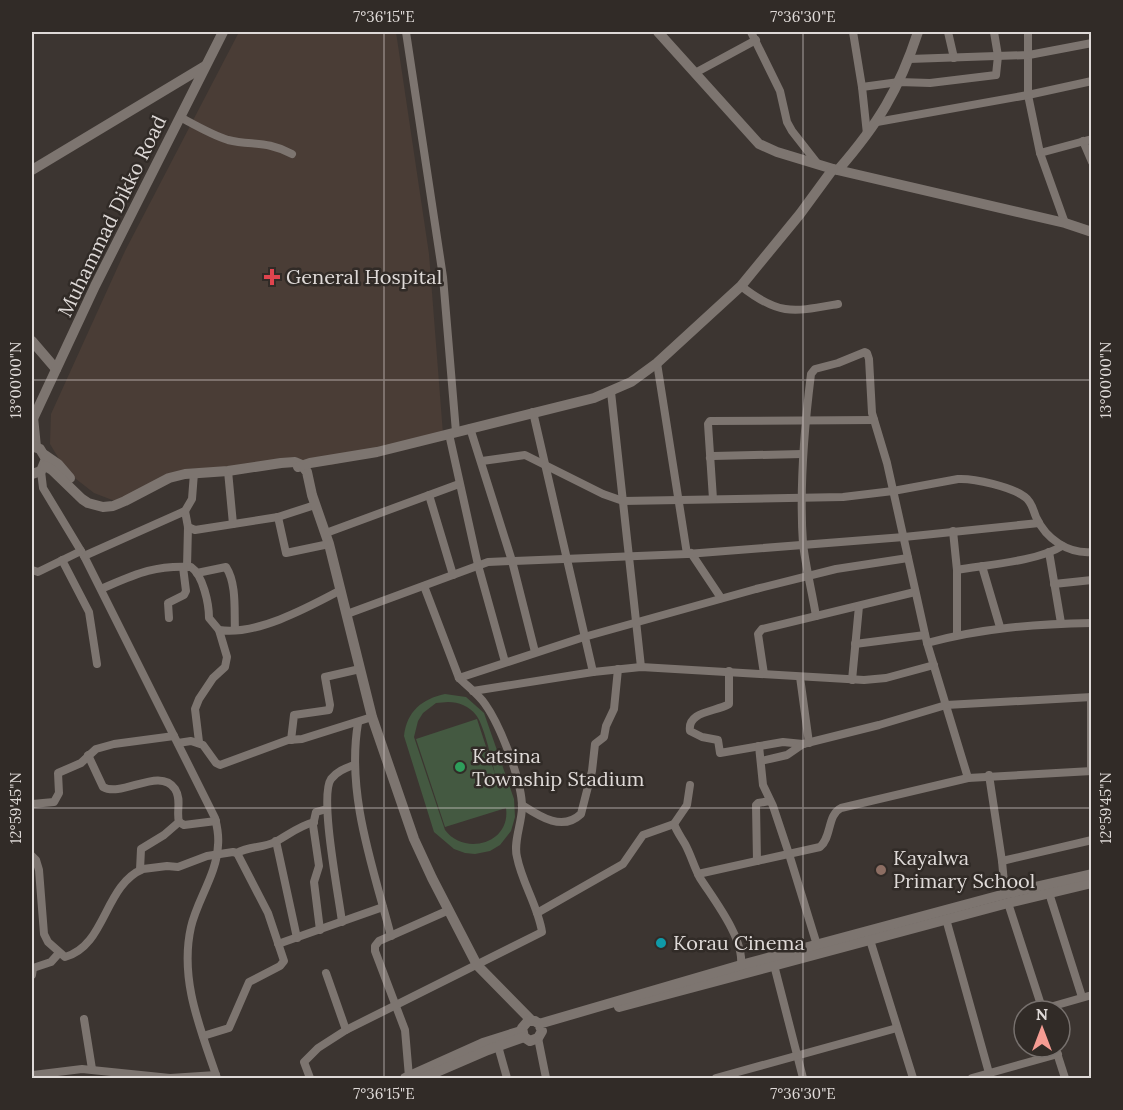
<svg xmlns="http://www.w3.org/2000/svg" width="1123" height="1110" font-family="Lora,serif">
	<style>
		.built { fill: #4a3d36 }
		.garden { fill: #445941; fill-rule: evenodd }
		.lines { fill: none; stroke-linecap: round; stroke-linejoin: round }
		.street { stroke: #7d7570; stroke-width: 8 }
		.secondary { stroke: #7d7570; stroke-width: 10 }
		.ticks { fill: none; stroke: #dfdad8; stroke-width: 1.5; stroke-opacity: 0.45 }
		.health-dot { fill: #e0444e; stroke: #312b27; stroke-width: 2 }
		.leisure-dot { fill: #2e9e5b; stroke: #312b27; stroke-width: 2 }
		.education-dot { fill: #8d6e63; stroke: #312b27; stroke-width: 2 }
		.culture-dot { fill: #0f9aa8; stroke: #312b27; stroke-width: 2 }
		.labels { text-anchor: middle; stroke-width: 5; stroke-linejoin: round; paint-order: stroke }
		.street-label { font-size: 20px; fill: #dfdad8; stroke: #312b27 }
		.poi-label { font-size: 20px; fill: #dfdad8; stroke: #312b27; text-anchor: start }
		.neatline { fill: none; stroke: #dfdad8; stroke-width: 2 }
		.ticks-label { font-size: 15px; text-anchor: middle; fill: #dfdad8 }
	</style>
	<rect width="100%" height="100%" fill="#3c3531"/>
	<path class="built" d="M239,32H396L429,254L443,434L332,465L188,469L120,503L94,493L67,472L50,444L51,414L125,251Z"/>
	<path class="garden" d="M445,694L466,697L484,713L514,799L515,817L511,831L500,845L490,851L475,854L465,853L454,849L434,832L404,736C407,711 422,699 445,694ZM448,702C459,702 469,706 476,715C484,725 492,761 495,774L477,719L416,739L445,827L506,808C511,844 464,856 445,830L414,737L418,721L423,713L436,703Z"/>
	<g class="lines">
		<g class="street">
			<path d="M406,32L443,277L456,432"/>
			<path d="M751,32L780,91L787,122L792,131L817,163"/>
			<path d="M853,32L862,87L867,134"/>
			<path d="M948,32L954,58"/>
			<path d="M1028,32V95L1040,153L1065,223"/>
			<path d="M909,59L1029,55L1092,43"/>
			<path d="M695,73L756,40"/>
			<path d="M862,87L899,82L930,83L996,75L998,56L994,32"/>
			<path d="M180,117C195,125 212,135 228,140C252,146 266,140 292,154"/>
			<path d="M877,122L1028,95L1092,81"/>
			<path d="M1083,141L1092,162"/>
			<path d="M1040,153L1092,139"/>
			<path d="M741,286C779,316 793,312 838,304"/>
			<path d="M657,363L687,554"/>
			<path d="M611,392L641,667"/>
			<path d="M533,412L593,672"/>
			<path d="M470,428L512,561L535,652"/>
			<path d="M449,434L478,565L505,662"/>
			<path d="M710,458L713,456L802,454"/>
			<path d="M482,461L525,455L603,494L623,501L843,497L893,491L958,479C974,478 1012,487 1025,497C1032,502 1033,510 1036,517C1046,539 1068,554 1092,552"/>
			<path d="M41,471L43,488L84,556L215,818C217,826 219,836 218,845C217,874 197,900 191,927C179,980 201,1030 217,1078"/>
			<path d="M228,471L233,524"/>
			<path d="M429,495L453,575"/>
			<path d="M713,499L708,424L710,421L874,420"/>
			<path d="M185,511L188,527L187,567"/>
			<path d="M278,517L286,553L329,544"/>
			<path d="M188,527L195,530L278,517L315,505"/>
			<path d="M953,531L957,570V635"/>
			<path d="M326,533L459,484"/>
			<path d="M1049,552L1061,623"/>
			<path d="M691,553L721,598"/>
			<path d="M84,556L185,511L192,499L194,473"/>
			<path d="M62,560L89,612L97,664"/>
			<path d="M982,566L1000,627"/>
			<path d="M32,570L38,572L81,551"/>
			<path d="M957,570C985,565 1039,561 1062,546"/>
			<path d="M197,573L226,567C237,584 234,611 235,630"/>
			<path d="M1054,584L1092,580"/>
			<path d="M424,586L459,678L584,637L756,589L836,569L908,558"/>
			<path d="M101,589C134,575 153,565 191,567C203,575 209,604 209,618L219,630C256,636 309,607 341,590"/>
			<path d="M347,614L488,562L687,554L904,537L1039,523"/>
			<path d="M816,616C812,592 806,568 803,544C799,487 804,430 811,374L815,369L838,363L865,352L867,353L869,359L872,413L887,463L927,643L968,778"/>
			<path d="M169,618L168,603L184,595L186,591L183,567"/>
			<path d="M927,643C982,628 1035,624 1092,623"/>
			<path d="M855,644L925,635"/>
			<path d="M729,671V704C716,712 687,711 690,731L702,737L718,740L720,753L783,742L803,744"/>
			<path d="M764,674L758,634L762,629L915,592"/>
			<path d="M800,677L809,743"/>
			<path d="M852,680L859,606"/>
			<path d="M473,691L593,672L641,667L864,680L886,678L934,665"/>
			<path d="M358,723C346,794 373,867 391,936"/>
			<path d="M291,740L294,715L329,710L330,705L325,677L360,669"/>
			<path d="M199,742L195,709L199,699L213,678L225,667L227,657L219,630"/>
			<path d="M178,743L191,741L203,745L216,763L220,765L288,740L302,739L372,717"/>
			<path d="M759,746L763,785L773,806L789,854L817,945"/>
			<path d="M88,755L103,787C122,798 160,766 175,789C182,800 176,811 179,822"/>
			<path d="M761,761L787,755L803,744L879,725L946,705L1092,697"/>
			<path d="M1091,771V697"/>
			<path d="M989,775L1002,861L1005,894"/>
			<path d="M32,804L54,802L59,793L58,773L81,763L96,749L114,744L174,736"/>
			<path d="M522,805C539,816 562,832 581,814L592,771L595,744L604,737L606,726L614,709L618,669"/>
			<path d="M179,822L184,825L216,821"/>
			<path d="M674,824C677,832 681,837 685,844C691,855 694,867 700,878C714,900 744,938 741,965"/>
			<path d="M276,841L297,938"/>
			<path d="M32,856L36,860L39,870L44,934L48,942L65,957C106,946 104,885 143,869L167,866L178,867L207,856L233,852L237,853C249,846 263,848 275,842C288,835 299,826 314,822"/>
			<path d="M757,861L756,805L758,803L770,801"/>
			<path d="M1002,861L1092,840"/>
			<path d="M140,870L141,849L164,835L179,822"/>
			<path d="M698,874L820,847C832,837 827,815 841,808L968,778L1092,771"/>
			<path d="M1049,893L1082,997"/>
			<path d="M1008,903L1043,1011"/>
			<path d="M537,913L623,864L643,835L674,824L687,805L690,785"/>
			<path d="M946,919L989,1073"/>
			<path d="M342,922C339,897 319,796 331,779C337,771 346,768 354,765"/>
			<path d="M320,930L314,882L319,866L313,825L316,812L327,809"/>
			<path d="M870,940L913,1078"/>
			<path d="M278,944L383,907"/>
			<path d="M774,965L803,1078"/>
			<path d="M326,973L346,1030"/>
			<path d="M32,975L33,968L51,962L59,953"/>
			<path d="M1043,1009L1092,995"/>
			<path d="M84,1019L92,1069"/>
			<path d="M203,1036L229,1028L249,982L280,966L284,961L268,913L237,853"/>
			<path d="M538,1038L546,1078"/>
			<path d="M498,1046L507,1078"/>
			<path d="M1055,1047L1065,1078"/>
			<path d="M409,1077L405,1030L375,951V946L379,941L449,910"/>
			<path d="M32,1078L33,1075L82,1069L170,1078L216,1075"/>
			<path d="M310,1078L304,1062L318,1048L346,1030L542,932C538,906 522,883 517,857C513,842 522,823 522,807C522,781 500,725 485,704C478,694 467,686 459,678"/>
			<path d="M716,1078L897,1028"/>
			<path d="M972,1078L1058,1054"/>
		</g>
		<g class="secondary">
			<path d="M658,32L759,144L777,152L833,169L1065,223L1092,232"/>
			<path d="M32,170L205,66"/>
			<path d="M838,170C878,124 899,90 918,32"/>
			<path d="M32,341L56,369"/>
			<path d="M33,417L36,447"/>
			<path d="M32,421L95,286L223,32"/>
			<path d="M32,446L40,449L46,459L41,471L32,474"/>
			<path d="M45,455L58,464L70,478"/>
			<path d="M45,466L52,470L82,499L88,503L103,507L113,506L125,501L169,478L185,474L228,471L281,463L295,462L302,465L307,472L312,495L329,544L372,717L414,839L432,878L477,965L531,1020"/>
			<path d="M298,467L310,463L377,452L594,398L631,382L657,363L741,286L800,214L833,169"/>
			<path d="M619,1007L1008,903L1092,883"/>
			<path d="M539,1024L542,1031L538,1038L530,1041L524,1037L522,1028L528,1021H535L539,1024L741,965L1005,894L1092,874"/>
			<path d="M405,1078L483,1043L521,1031"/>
			<path d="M423,1078L488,1050L524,1037"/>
		</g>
	</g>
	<path class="ticks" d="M384,32V1078M803,32V1078M32,380H1092M32,808H1092"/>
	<path class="health-dot" d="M269 268h6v6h6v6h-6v6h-6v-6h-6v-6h6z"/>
	<circle class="leisure-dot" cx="460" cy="767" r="6"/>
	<circle class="education-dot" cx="881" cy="870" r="6"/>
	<circle class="culture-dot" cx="661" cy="943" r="6"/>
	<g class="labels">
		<g class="street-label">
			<text transform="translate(112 216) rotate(-64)" y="7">Muhammad Dikko Road</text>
		</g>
		<g class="poi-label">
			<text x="286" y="284">General Hospital</text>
			<text x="472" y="763">Katsina<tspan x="472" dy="23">Township Stadium</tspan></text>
			<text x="893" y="865">Kayalwa<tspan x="893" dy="23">Primary School</tspan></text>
			<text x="673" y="950">Korau Cinema</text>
		</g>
	</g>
	<rect width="1123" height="1110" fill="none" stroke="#312b27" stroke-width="66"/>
	<g transform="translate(1042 1029)"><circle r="28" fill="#312b27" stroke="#77716e" stroke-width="1.5"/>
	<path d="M0-4.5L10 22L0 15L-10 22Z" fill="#f59c93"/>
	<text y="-9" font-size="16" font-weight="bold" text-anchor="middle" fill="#dfdad8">N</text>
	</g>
	<rect x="33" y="33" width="1057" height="1044" class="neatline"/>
	<g class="ticks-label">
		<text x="384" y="22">7°36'15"E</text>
		<text x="803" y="22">7°36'30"E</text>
		<text transform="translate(16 380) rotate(-90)" y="5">13°00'00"N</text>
		<text transform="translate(1106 380) rotate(-90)" y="5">13°00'00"N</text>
		<text transform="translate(16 808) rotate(-90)" y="5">12°59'45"N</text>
		<text transform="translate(1106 808) rotate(-90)" y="5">12°59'45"N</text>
		<text x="384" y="1099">7°36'15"E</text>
		<text x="803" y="1099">7°36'30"E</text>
	</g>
</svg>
